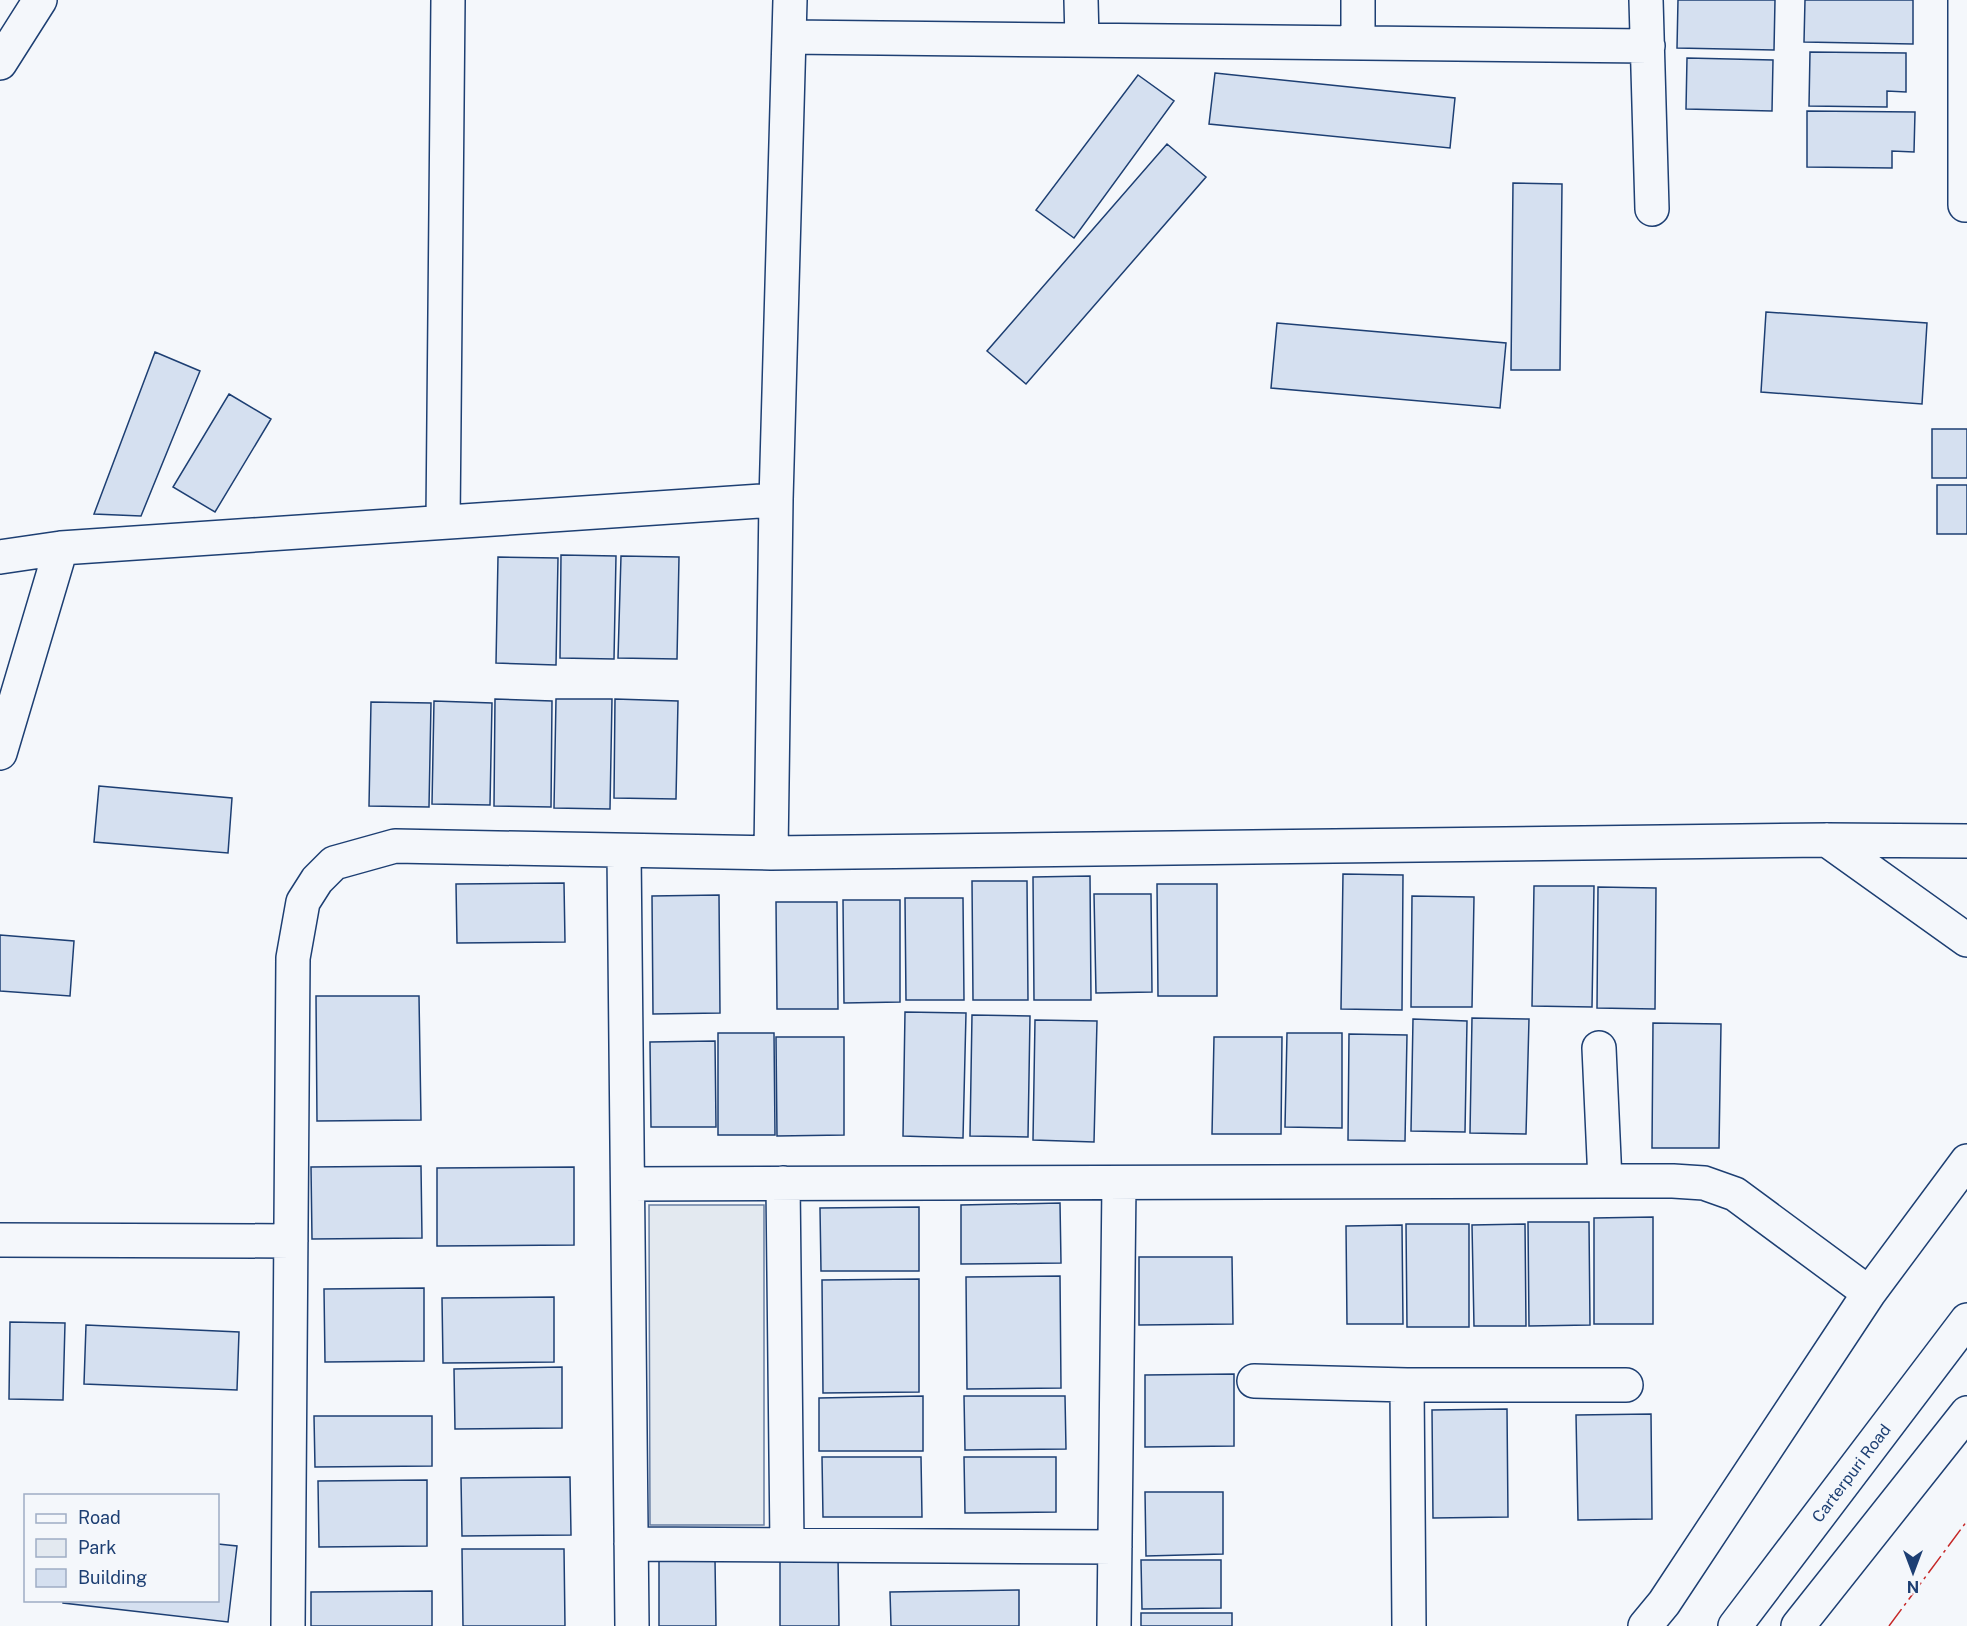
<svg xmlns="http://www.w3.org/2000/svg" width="1967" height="1626" viewBox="0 0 1967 1626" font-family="'Public Sans',sans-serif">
<rect width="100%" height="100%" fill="#f4f7fb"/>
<path fill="#e3e9f0" stroke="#687fa3" stroke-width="1.5" d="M649 1205H764V1525H650Z"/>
<path fill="#d5e0f0" stroke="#1d3f73" stroke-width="1.5" d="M1678 0H1775L1774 50 1677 48Z
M1805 0H1913V44L1804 42Z
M1810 52 1906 53V92L1887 91V107L1809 106Z
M1687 58 1773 60 1772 111 1686 109Z
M1215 73 1455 98 1450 148 1209 124Z
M1138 75 1174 101 1074 238 1036 210Z
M1807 111 1915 112 1914 152 1892 151V168L1807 167Z
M1167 144 1206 177 1026 384 987 351Z
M1513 183 1562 184 1560 370H1511Z
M1766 312 1927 323 1922 404 1761 392Z
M1277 323 1506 343 1500 408 1271 388Z
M155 352 200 371 141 516 94 514Z
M229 394 271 419 215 512 173 487Z
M1932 429H1967V478H1932Z
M1937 485H1967V534H1937Z
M561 555 616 556 614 659 560 658Z
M621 556 679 557 677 659 618 658Z
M498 557 558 558 556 665 496 663Z
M495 699 552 701 551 807 494 806Z
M556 699H612L610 809 554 808Z
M615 699 678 701 676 799 614 798Z
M434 701 492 703 490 805 432 804Z
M371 702 431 703 429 807 369 806Z
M99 786 232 798 228 853 94 842Z
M1343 874 1403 875 1402 1010 1341 1009Z
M1090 876 1091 1000H1034L1033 877Z
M972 881H1027L1028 1000H973Z
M564 883 565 942 457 943 456 884Z
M1157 884H1217V996H1158Z
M1534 886H1594L1592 1007 1532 1006Z
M1598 887 1656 888 1655 1009 1597 1008Z
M1094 894H1151L1152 992 1096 993Z
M719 895 720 1013 653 1014 652 896Z
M1412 896 1474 897 1472 1007H1411Z
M905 898H963L964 1000H906Z
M843 900H900V1002L844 1003Z
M776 902H837L838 1009H777Z
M0 935 74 941 70 996 0 991Z
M316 996H419L421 1120 317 1121Z
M905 1012 966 1013 963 1138 903 1136Z
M972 1015 1030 1016 1028 1137 970 1136Z
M1472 1018 1529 1019 1526 1134 1470 1133Z
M1413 1019 1467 1021 1465 1132 1411 1131Z
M1035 1020 1097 1021 1094 1142 1033 1140Z
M1653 1023 1721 1024 1719 1148H1652Z
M718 1033H774L775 1135H718Z
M1287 1033H1342V1128L1285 1127Z
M1349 1034 1407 1035 1405 1141 1348 1140Z
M776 1037H844V1135L777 1136Z
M1214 1037H1282L1281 1134H1212Z
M715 1041 716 1127H651L650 1042Z
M421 1166 422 1238 312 1239 311 1167Z
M574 1167V1245L437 1246V1168Z
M1060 1203 1061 1263 961 1264V1205Z
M919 1207V1271H821L820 1208Z
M1653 1217V1324H1594V1218Z
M1528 1222H1589L1590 1325 1529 1326Z
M1406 1224H1469V1327H1407Z
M1525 1224 1526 1326H1474L1472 1225Z
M1402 1225 1403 1324H1347L1346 1226Z
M1139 1257H1232L1233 1324 1139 1325Z
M1060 1276 1061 1388 967 1389 966 1277Z
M919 1279V1392L823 1393 822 1280Z
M424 1288V1361L325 1362 324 1289Z
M554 1297V1362L443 1363 442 1298Z
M10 1322 65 1323 63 1400 9 1399Z
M86 1325 239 1332 237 1390 84 1384Z
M562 1367V1428L455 1429 454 1369Z
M1234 1374V1446L1145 1447V1375Z
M923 1396V1451H819V1398Z
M964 1396H1065L1066 1449 965 1450Z
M1507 1409 1508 1517 1433 1518 1432 1410Z
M1651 1414 1652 1519 1578 1520 1576 1415Z
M314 1416H432V1466L315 1467Z
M822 1457H921L922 1517H823Z
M964 1457H1056V1512L965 1513Z
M570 1477 571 1535 462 1536 461 1478Z
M427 1480V1546L319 1547 318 1481Z
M1145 1492H1223V1554L1146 1556Z
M218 1544 237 1546 228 1622 63 1603V1600H218Z
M462 1549H564L565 1626H463Z
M780 1556H838L839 1626H780Z
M659 1560H715L716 1626H659Z
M1141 1560H1221V1608L1142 1609Z
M1019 1590V1626H891L890 1592Z
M432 1591V1626H311V1592Z
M1141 1613H1232V1626H1141Z"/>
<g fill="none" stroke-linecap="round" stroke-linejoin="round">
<g stroke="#1d3f73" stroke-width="36">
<path id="minor" d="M1081 0 1082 40
M1358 0V42
M1646 0 1652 209
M1965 0V205
M789 37 1648 46
M0 63 40 0
M443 522 448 0
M0 557 61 548 776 500
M0 753 61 548
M1827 840 1967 940
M624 851 632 1626
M771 853 776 500 790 0
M1599 1048 1605 1181
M783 1183 787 1545
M628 1184 1605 1181H1673L1704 1183 1735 1194 1869 1293
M0 1240 291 1241
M1254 1381 1407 1385
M631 1544 1115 1547
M288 1626 293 958 303 902 317 880 334 863 395 846 771 853 1827 840 1967 841
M1114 1626 1119 1183
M1409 1626 1407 1385H1626
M1645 1626 1664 1603 1869 1293 1967 1161"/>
</g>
<g stroke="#1d3f73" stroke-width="36">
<g id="major">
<path id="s1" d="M1735 1626 1967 1320"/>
<path d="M1798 1626 1967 1413"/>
</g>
</g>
<use href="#minor" stroke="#f4f7fb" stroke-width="33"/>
<use href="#major" stroke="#f4f7fb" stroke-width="33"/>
<path stroke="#c62828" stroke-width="1.5" stroke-dasharray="21 4.5 3 4.5" stroke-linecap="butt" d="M1889 1626 1967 1521"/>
</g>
<g text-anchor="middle" stroke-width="4.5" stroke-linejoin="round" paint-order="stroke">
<g font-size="16" fill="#1d3f73" stroke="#f4f7fb">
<text dy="6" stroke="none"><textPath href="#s1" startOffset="192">Carterpuri Road</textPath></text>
</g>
</g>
<rect x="24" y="1494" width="195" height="108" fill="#f4f7fb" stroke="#9eadc5" stroke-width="1.5"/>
<rect x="36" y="1514" width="30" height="9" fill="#f4f7fb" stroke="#9eadc5" stroke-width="1.5"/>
<text x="78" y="1524" font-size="18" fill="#1d3f73">Road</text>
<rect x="36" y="1539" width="30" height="18" fill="#e3e9f0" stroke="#9eadc5" stroke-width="1.5"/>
<text x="78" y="1554" font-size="18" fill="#1d3f73">Park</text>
<rect x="36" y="1569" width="30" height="18" fill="#d5e0f0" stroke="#9eadc5" stroke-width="1.5"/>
<text x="78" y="1584" font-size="18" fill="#1d3f73">Building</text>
<g transform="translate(1913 1572) rotate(180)" stroke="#f4f7fb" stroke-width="4.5" paint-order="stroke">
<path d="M0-4.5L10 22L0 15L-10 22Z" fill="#1d3f73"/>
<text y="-9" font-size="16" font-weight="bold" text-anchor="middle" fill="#1d3f73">N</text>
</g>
</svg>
